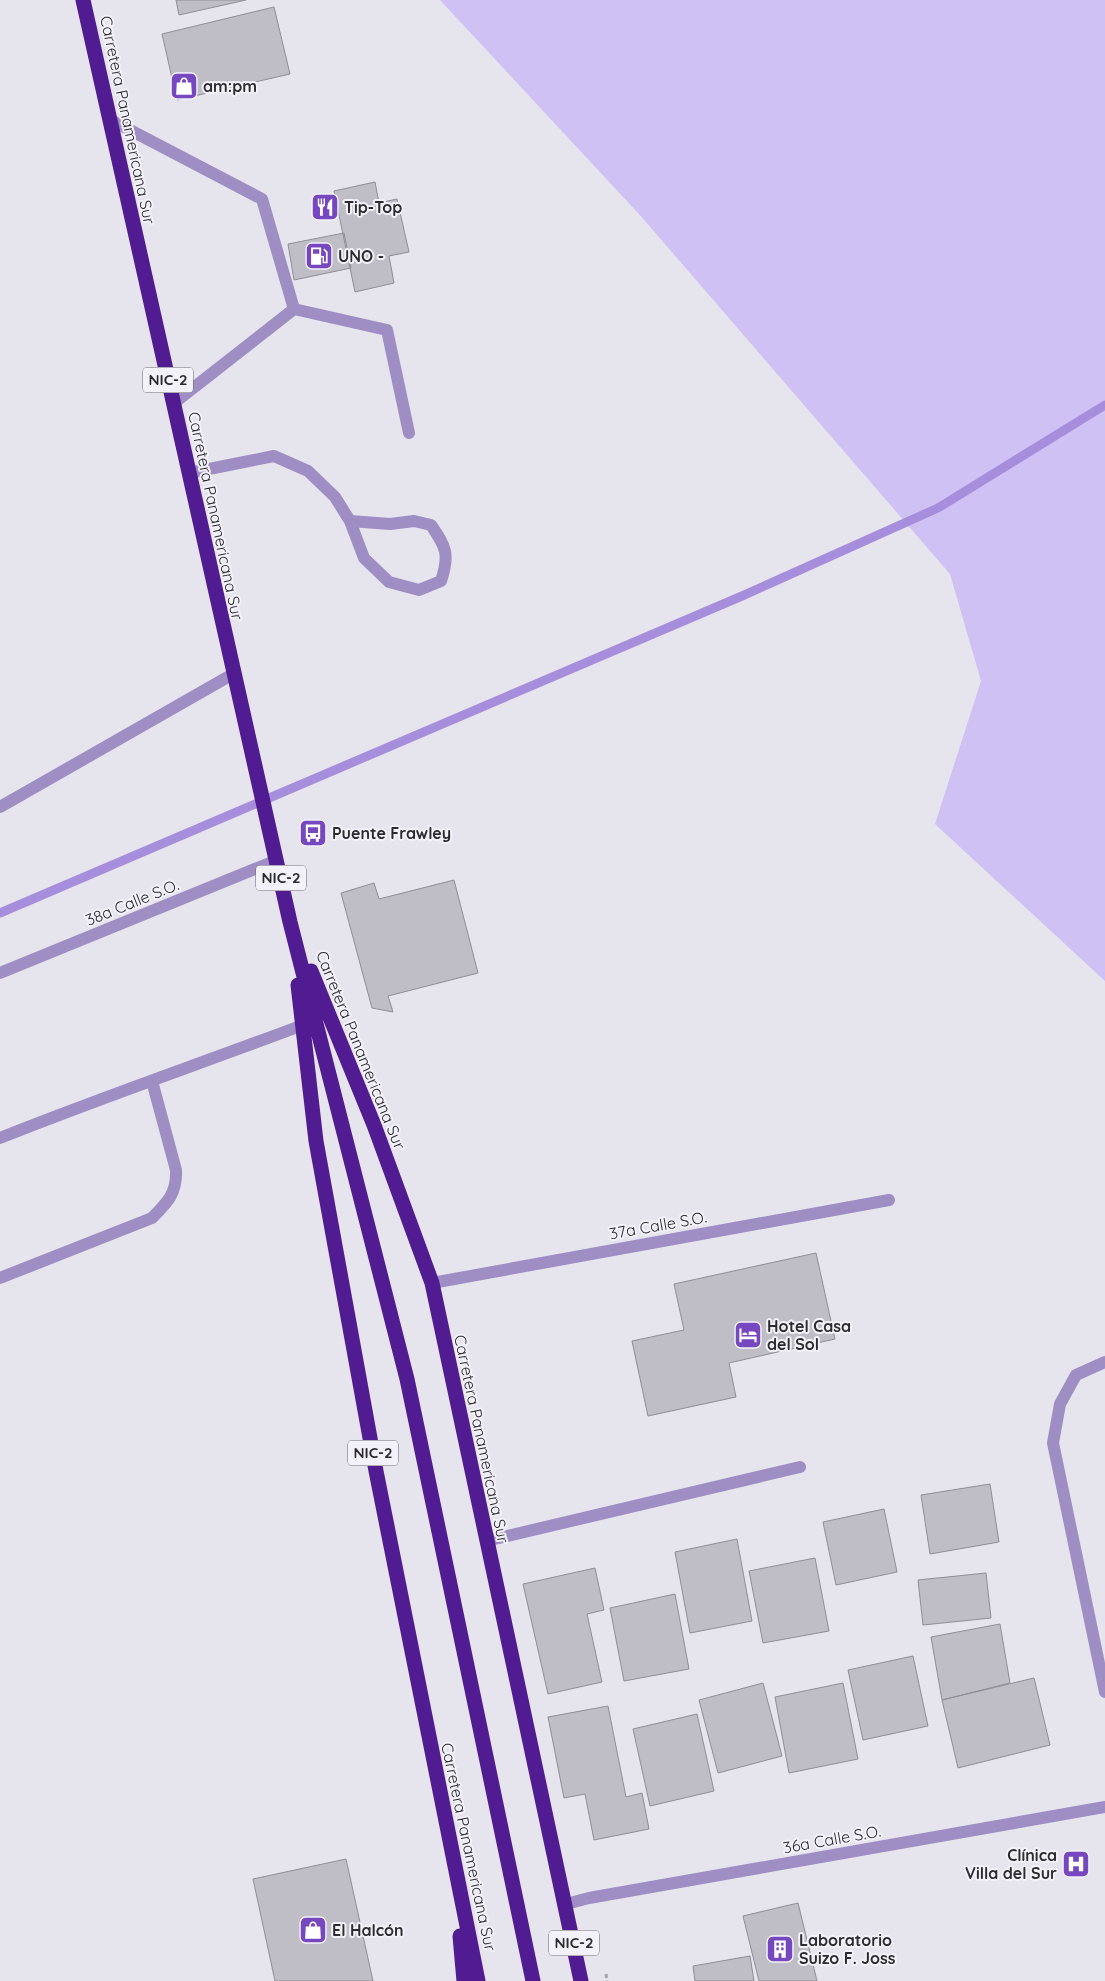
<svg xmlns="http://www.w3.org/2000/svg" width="1105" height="1981" viewBox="0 0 1105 1981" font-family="Quicksand,sans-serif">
<rect width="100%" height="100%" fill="#e6e4ec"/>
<path fill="#d0c1f5" d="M440 0H1105V981L935 824 981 681 950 574 639 214Z"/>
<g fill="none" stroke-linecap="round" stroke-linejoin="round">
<path stroke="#a78edd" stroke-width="9" d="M0 913 742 596 938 508 1105 405"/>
</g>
<path fill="#bfbdc5" stroke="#908e95" d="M176 0H246L179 15Z
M274 7 290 74 177 100 162 34Z
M375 182 379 203 397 199 409 252 389 256 394 283 355 292 334 191Z
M344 233 351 268 294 280 288 244Z
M454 880 478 973 388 996 393 1012 372 1008 341 893 374 883 379 899Z
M816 1253 835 1339 729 1363 736 1397 648 1416 632 1341 684 1330 674 1284Z
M990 1484 999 1542 930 1554 921 1495Z
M884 1509 897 1572 836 1585 823 1522Z
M737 1539 752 1621 690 1633 675 1552Z
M815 1558 829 1631 763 1643 749 1571Z
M595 1568 604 1610 587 1614 602 1682 548 1694 523 1584Z
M986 1573 991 1618 923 1625 918 1580Z
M675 1594 689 1669 624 1681 610 1608Z
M1000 1624 1010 1683 942 1700 931 1637Z
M913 1656 928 1726 863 1740 848 1670Z
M1034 1678 1050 1745 958 1768 942 1700Z
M763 1683 782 1756 718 1773 699 1700Z
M843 1683 858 1759 789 1773 775 1697Z
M608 1706 626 1797 642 1793 649 1829 594 1840 585 1794 564 1798 548 1717Z
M697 1714 714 1791 650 1806 633 1729Z
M346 1859 373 1981H275L253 1879Z
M798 1903 817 1981H759L743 1916Z
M750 1956 754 1981H695L693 1966Z"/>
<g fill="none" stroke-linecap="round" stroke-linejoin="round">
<path stroke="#a8a6ad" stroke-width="3" stroke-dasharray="4 2.5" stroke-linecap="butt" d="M606 1974 607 1981"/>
<path stroke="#9e8ec3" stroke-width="12" d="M109 119 262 199 294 309 174 403
M294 309 387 330 409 433
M189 473 274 456 308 471 335 497 350 521 364 558 389 582 419 590 441 581C450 554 446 547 431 525L414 521 390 524 350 521
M0 807 233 674
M0 973 277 860
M0 1138C100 1098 202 1063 303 1025
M0 1278 152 1218C168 1202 177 1193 176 1170L152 1081
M432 1283 889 1200
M1105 1362 1076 1375 1060 1404 1053 1443 1105 1692
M486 1541 800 1467
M566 1904 589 1898 1105 1807"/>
<path stroke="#511b91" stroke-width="15" d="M83 0 290 922 407 1379 533 1981
M311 971 374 1125 432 1283 581 1981
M298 985 316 1141 376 1471 478 1981
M460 1936 464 1981"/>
</g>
<defs>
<g id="shop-square" transform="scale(1.4375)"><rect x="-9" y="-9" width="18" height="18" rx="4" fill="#7747bf" stroke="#f3f1f9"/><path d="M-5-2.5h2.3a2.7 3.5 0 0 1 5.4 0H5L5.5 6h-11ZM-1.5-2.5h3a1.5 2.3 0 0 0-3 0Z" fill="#fff"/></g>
<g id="restaurant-square" transform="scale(1.4375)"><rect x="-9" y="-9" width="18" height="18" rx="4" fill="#7747bf" stroke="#f3f1f9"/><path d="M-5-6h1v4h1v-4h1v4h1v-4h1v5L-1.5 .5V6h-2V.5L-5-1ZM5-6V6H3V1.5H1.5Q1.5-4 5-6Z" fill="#fff"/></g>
<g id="fuel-square" transform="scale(1.4375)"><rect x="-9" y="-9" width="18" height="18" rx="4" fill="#7747bf" stroke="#f3f1f9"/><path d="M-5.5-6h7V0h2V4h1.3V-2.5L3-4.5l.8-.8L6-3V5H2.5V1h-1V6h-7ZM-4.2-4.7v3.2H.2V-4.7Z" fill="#fff"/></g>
<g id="bus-square" transform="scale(1.4375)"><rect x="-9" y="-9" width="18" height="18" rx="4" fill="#7747bf" stroke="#f3f1f9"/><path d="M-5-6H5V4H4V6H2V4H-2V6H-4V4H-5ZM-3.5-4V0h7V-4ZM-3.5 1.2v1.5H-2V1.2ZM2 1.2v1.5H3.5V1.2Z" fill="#fff"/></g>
<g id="hotel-square" transform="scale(1.4375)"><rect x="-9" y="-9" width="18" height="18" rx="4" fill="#7747bf" stroke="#f3f1f9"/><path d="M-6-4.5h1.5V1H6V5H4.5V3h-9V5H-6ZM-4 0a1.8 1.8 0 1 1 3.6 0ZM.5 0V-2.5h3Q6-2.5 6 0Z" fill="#fff"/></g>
<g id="hospital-square" transform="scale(1.4375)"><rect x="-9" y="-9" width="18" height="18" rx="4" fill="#7747bf" stroke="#f3f1f9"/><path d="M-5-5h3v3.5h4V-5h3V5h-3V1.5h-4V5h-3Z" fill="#fff"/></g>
<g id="building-square" transform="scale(1.4375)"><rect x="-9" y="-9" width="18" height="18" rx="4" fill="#7747bf" stroke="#f3f1f9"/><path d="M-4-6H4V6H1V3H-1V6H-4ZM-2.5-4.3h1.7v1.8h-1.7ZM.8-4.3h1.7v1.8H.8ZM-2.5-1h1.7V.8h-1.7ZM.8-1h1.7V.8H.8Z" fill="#fff"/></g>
</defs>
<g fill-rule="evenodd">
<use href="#shop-square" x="184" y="86"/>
<use href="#restaurant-square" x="325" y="207"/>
<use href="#fuel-square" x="319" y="256"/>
<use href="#bus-square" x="313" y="833"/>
<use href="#hotel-square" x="748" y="1335"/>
<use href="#hospital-square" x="1076" y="1864"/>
<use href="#shop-square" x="313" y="1930"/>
<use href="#building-square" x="780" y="1949"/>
</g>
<g text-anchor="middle" stroke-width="4" stroke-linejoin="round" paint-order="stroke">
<g fill="#f3f1f9" stroke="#68666b" stroke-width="1">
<rect x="143" y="367.5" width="50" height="25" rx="4"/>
<rect x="256" y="865.5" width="50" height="25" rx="4"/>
<rect x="348" y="1440.5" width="50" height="25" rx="4"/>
<rect x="549" y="1930.5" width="50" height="25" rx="4"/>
</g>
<g font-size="15" font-weight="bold" fill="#2c2b2e">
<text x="168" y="385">NIC-2</text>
<text x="281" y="883">NIC-2</text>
<text x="373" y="1458">NIC-2</text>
<text x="574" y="1948">NIC-2</text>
</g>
<g font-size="16" font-weight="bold" fill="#2c2b2e" stroke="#f3f1f9" text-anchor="start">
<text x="203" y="92">am:pm</text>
<text x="344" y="213">Tip-Top</text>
<text x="338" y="262">UNO -</text>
<text x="332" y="839">Puente Frawley</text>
<text x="767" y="1332">Hotel Casa<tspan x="767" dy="18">del Sol</tspan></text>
<text x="1057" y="1861" text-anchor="end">Clínica<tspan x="1057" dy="18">Villa del Sur</tspan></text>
<text x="332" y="1936">El Halcón</text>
<text x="799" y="1946">Laboratorio<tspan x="799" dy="18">Suizo F. Joss</tspan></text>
</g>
<g font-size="16" fill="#2c2b2e" stroke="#f3f1f9">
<text transform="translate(128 120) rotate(78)" y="6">Carretera Panamericana Sur</text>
<text transform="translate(216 516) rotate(78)" y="6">Carretera Panamericana Sur</text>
<text transform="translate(132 902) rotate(-22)" y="6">38a Calle S.O.</text>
<text transform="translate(361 1050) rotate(68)" y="6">Carretera Panamericana Sur</text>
<text transform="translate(658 1225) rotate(-10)" y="6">37a Calle S.O.</text>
<text transform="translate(482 1439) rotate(78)" y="6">Carretera Panamericana Sur</text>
<text transform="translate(832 1839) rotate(-10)" y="6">36a Calle S.O.</text>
<text transform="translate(469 1847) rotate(78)" y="6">Carretera Panamericana Sur</text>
</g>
</g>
</svg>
